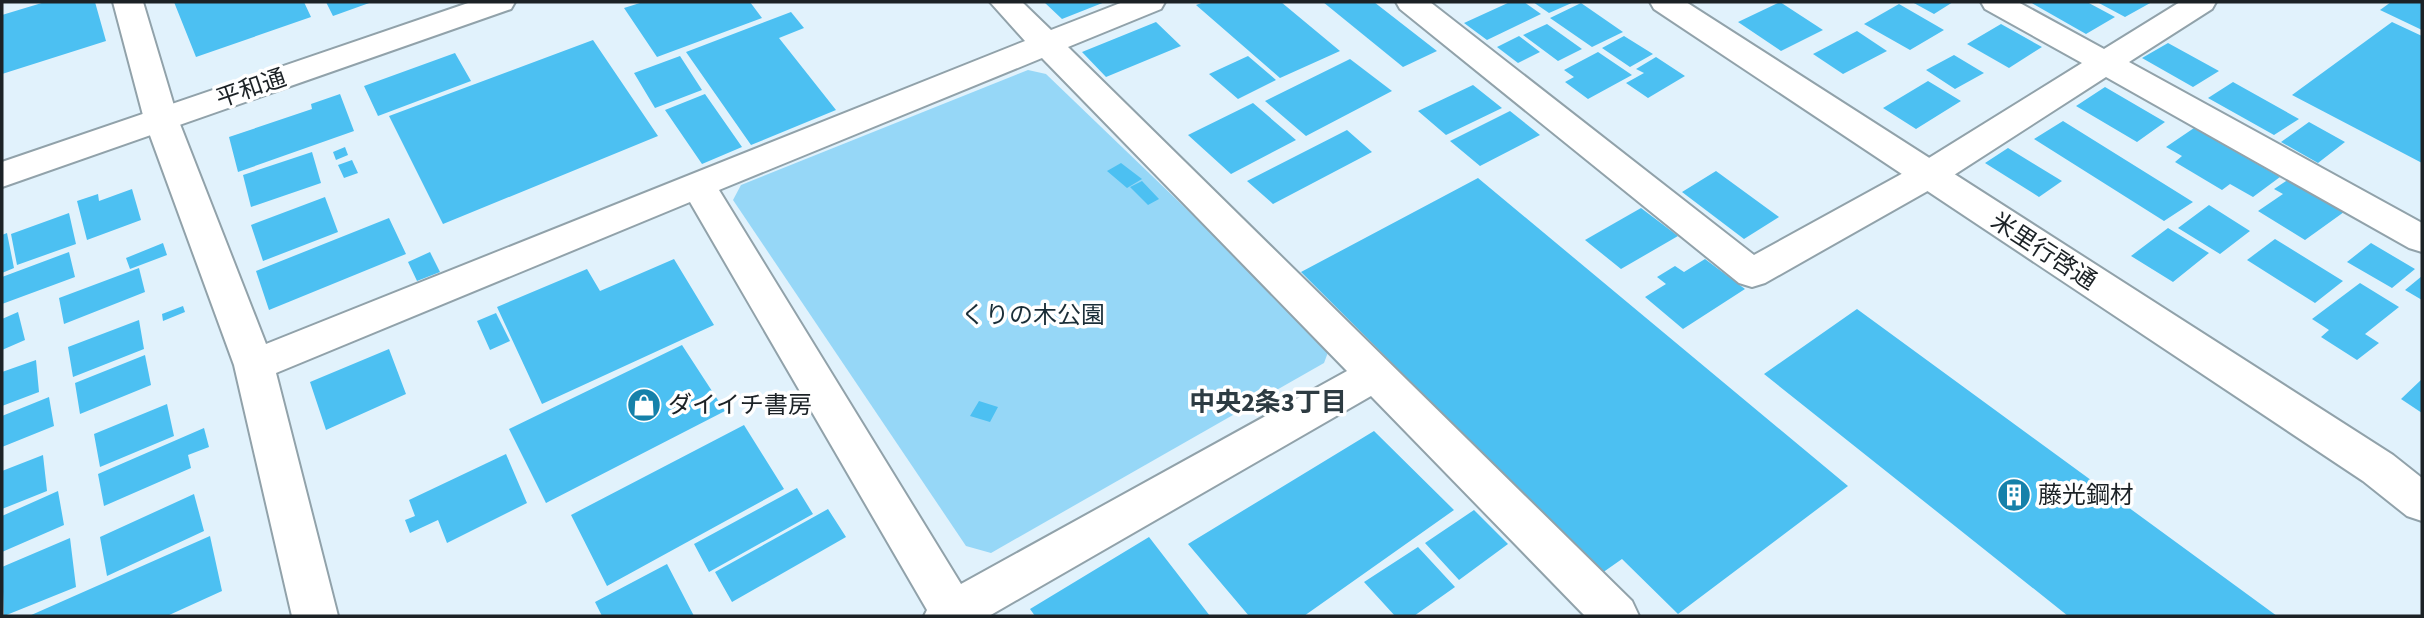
<svg xmlns="http://www.w3.org/2000/svg" width="2424" height="618" viewBox="0 0 2424 618" font-family="'Source Sans 3','Noto Sans JP',sans-serif">
<rect width="100%" height="100%" fill="#e1f2fc"/>
<path fill="#96d7f7" d="M1028 70 1046 74 1330 347 1324 363 991 553 966 546 733 200 741 185Z"/>
<path fill="#4cc0f2" d="M45 2H95L106 41 2 74V15Z
M174 2H304L311 17 196 57Z
M326 2H372L333 16Z
M643 2H750L762 18 657 57 624 8Z
M1044 2H1105L1062 19Z
M1204 2H1281L1340 51 1280 78 1196 5Z
M1323 2H1374L1437 51 1403 67Z
M1510 2H1524L1541 14 1487 40 1464 23Z
M1533 2H1574L1549 13Z
M1780 2 1823 30 1781 51 1738 22Z
M1912 2H1953L1934 14Z
M2030 2H2087L2115 17 2086 34Z
M2097 2H2152L2125 17Z
M2391 2H2422V30L2380 10Z
M1581 3 1623 32 1592 47 1550 18Z
M1899 4 1944 30 1910 50 1864 24Z
M791 12 804 28 779 38 836 110 751 145 686 52Z
M1156 22 1181 46 1106 77 1082 52Z
M2392 22 2422 36V163L2292 95Z
M1547 24 1582 49 1558 61 1523 35Z
M2001 24 2042 47 2009 68 1967 44Z
M1857 31 1887 51 1843 74 1813 54Z
M1519 36 1540 52 1518 63 1497 47Z
M1624 36 1653 54 1630 67 1602 48Z
M593 40 658 136 443 224 389 116Z
M2168 43 2219 71 2193 87 2142 58Z
M1598 52 1632 75 1588 99 1565 82 1574 77 1564 70Z
M455 53 471 81 378 116 364 86Z
M1954 55 1984 73 1955 89 1926 70Z
M680 56 702 90 655 108 634 73Z
M1248 56 1276 80 1238 99 1209 74Z
M1656 57 1685 76 1648 98 1626 83 1644 73 1636 69Z
M1350 59 1392 91 1306 136 1265 101Z
M1928 81 1961 101 1916 129 1883 108Z
M2233 82 2299 119 2274 135 2208 98Z
M1473 85 1502 108 1446 135 1418 111Z
M2105 87 2165 122 2137 142 2076 106Z
M340 94 354 131 238 172 229 137 312 109 311 104Z
M705 94 742 147 702 164 665 110Z
M1253 103 1296 140 1231 174 1188 135Z
M1510 111 1540 135 1480 166 1450 141Z
M2063 121 2193 202 2164 221 2034 139Z
M2309 122 2345 142 2318 163 2281 142Z
M2194 128 2280 177 2253 197 2230 184 2222 190 2175 162 2182 156 2166 147Z
M1347 130 1372 152 1273 204 1247 181Z
M345 147 348 155 336 160 333 152Z
M2008 148 2062 181 2039 197 1985 163Z
M312 152 321 183 251 207 243 175Z
M352 160 358 173 344 178 338 165Z
M1121 163 1142 179 1127 188 1107 171Z
M1716 171 1779 217 1744 239 1682 192Z
M1478 178 1848 486 1678 614 1622 559 1602 573 1301 272Z
M2289 179 2344 212 2305 240 2258 211 2283 194 2274 189Z
M1142 181 1159 199 1148 205 1130 187Z
M132 189 141 220 87 240 77 201 98 194 99 201Z
M325 197 338 232 263 261 251 225Z
M2209 205 2250 231 2220 254 2178 228Z
M1641 208 1678 236 1621 269 1585 240Z
M69 213 76 244 17 265 11 234Z
M389 218 406 254 269 310 256 271Z
M2168 228 2209 253 2173 282 2131 256Z
M7 233 14 268 2 273V235Z
M2275 239 2343 281 2315 303 2247 260Z
M163 243 167 255 130 269 126 258Z
M2371 243 2415 269 2392 288 2347 262Z
M69 252 75 277 2 304V277Z
M430 252 440 272 417 281 408 262Z
M674 259 714 325 542 404 497 307 587 269 600 291Z
M1705 259 1745 289 1683 329 1645 297 1666 284 1657 277 1675 266 1684 272Z
M139 268 145 292 64 324 59 298Z
M2422 276V300L2405 290Z
M2360 283 2399 307 2365 334 2379 343 2357 360 2321 337 2329 330 2312 319Z
M183 306 185 312 163 321 162 314Z
M1857 309 2277 616H2068L1764 374Z
M18 312 25 340 2 350V319Z
M496 313 510 341 490 350 477 321Z
M139 320 144 349 73 377 68 347Z
M682 345 725 411 546 503 509 429Z
M389 349 406 394 326 430 310 382Z
M145 355 151 385 80 414 75 383Z
M36 360 39 392 2 406V372Z
M2422 379V413L2401 399Z
M49 397 54 426 2 447V416Z
M979 401 998 407 990 422 970 416Z
M167 404 174 436 100 467 94 434Z
M744 425 784 489 607 586 571 515Z
M204 428 209 447 188 455 191 468 104 506 98 474Z
M1374 431 1454 510 1304 616H1249L1188 544Z
M506 454 527 503 447 543 438 520 410 533 405 520 415 516 409 500Z
M43 455 47 491 2 509V471Z
M797 488 813 514 709 572 694 544Z
M58 491 64 525 2 552V516Z
M194 494 204 531 107 576 100 537Z
M828 509 846 537 732 602 715 572Z
M1474 510 1508 544 1459 580 1425 543Z
M210 536 222 591 167 616H29Z
M1149 537 1210 616H1035L1030 609Z
M70 538 76 587 4 616 2 567Z
M1418 547 1455 587 1414 616H1395L1364 582Z
M667 564 694 616H602L595 602Z"/>
<g fill="none" stroke-linecap="round" stroke-linejoin="round">
<g stroke="#91a2aa" stroke-width="4">
<path id="minor" d="M113 2H143L178 119 266 344 1025 41 990 2H1022L1051 30 1123 2H1165L1161 9 1068 47 1632 601 1639 616H1585L1371 396 989 616H924L927 610 690 202 276 373 338 616H292L234 365 144 119ZM1042 58 1347 371 961 584 719 190Z
M1396 2H1430L1754 255 1916 166 2082 63 1985 9 1981 2H2018L2104 49 2180 2H2216L2212 9 2129 62 2422 223V252L2409 248 2106 77 1940 184 1765 283 1752 287 1739 283 1400 9Z"/>
</g>
<g stroke="#91a2aa" stroke-width="4">
<path id="tertiary" d="M471 2H515L511 9 2 187V162Z
M1650 2H1686L2393 455 2422 478V521L2407 516 2363 481 1654 9Z"/>
</g>
<use href="#minor" fill="#fff" fill-rule="evenodd"/>
<use href="#tertiary" fill="#fff" fill-rule="evenodd"/>
</g>
<defs>
<g id="shop-disc" transform="scale(1.75)"><circle r="9.5" fill="#1581aa" stroke="#fff"/><path d="M-5-2.5h2.3a2.7 3.5 0 0 1 5.4 0H5L5.5 6h-11ZM-1.5-2.5h3a1.5 2.3 0 0 0-3 0Z" fill="#fff"/></g>
<g id="building-disc" transform="scale(1.75)"><circle r="9.5" fill="#1581aa" stroke="#fff"/><path d="M-4-6H4V6H1V3H-1V6H-4ZM-2.5-4.3h1.7v1.8h-1.7ZM.8-4.3h1.7v1.8H.8ZM-2.5-1h1.7V.8h-1.7ZM.8-1h1.7V.8H.8Z" fill="#fff"/></g>
</defs>
<g fill-rule="evenodd">
<use href="#shop-disc" x="644" y="405"/>
<use href="#building-disc" x="2014" y="495"/>
</g>
<g text-anchor="middle" stroke-width="7" stroke-linejoin="round" paint-order="stroke">
<g font-size="24" fill="#1c2226" stroke="#fff">
<text transform="translate(251 88) rotate(-19)" y="8">平和通</text>
<text transform="translate(2044 251) rotate(33)" y="8">米里行啓通</text>
</g>
<g font-size="24" fill="#1a2e38" stroke="#fff">
<text x="1033" y="323">くりの木公園</text>
</g>
<g font-size="24" fill="#1c2226" stroke="#fff" text-anchor="start">
<text x="668" y="413">ダイイチ書房</text>
<text x="2038" y="503">藤光鋼材</text>
</g>
<g font-size="26" font-weight="bold" fill="#2d3b42" stroke="#fff">
<text x="1268" y="411">中央2条3丁目</text>
</g>
</g>
<rect width="2424" height="618" fill="none" stroke="#1c2226" stroke-width="7"/>
</svg>
